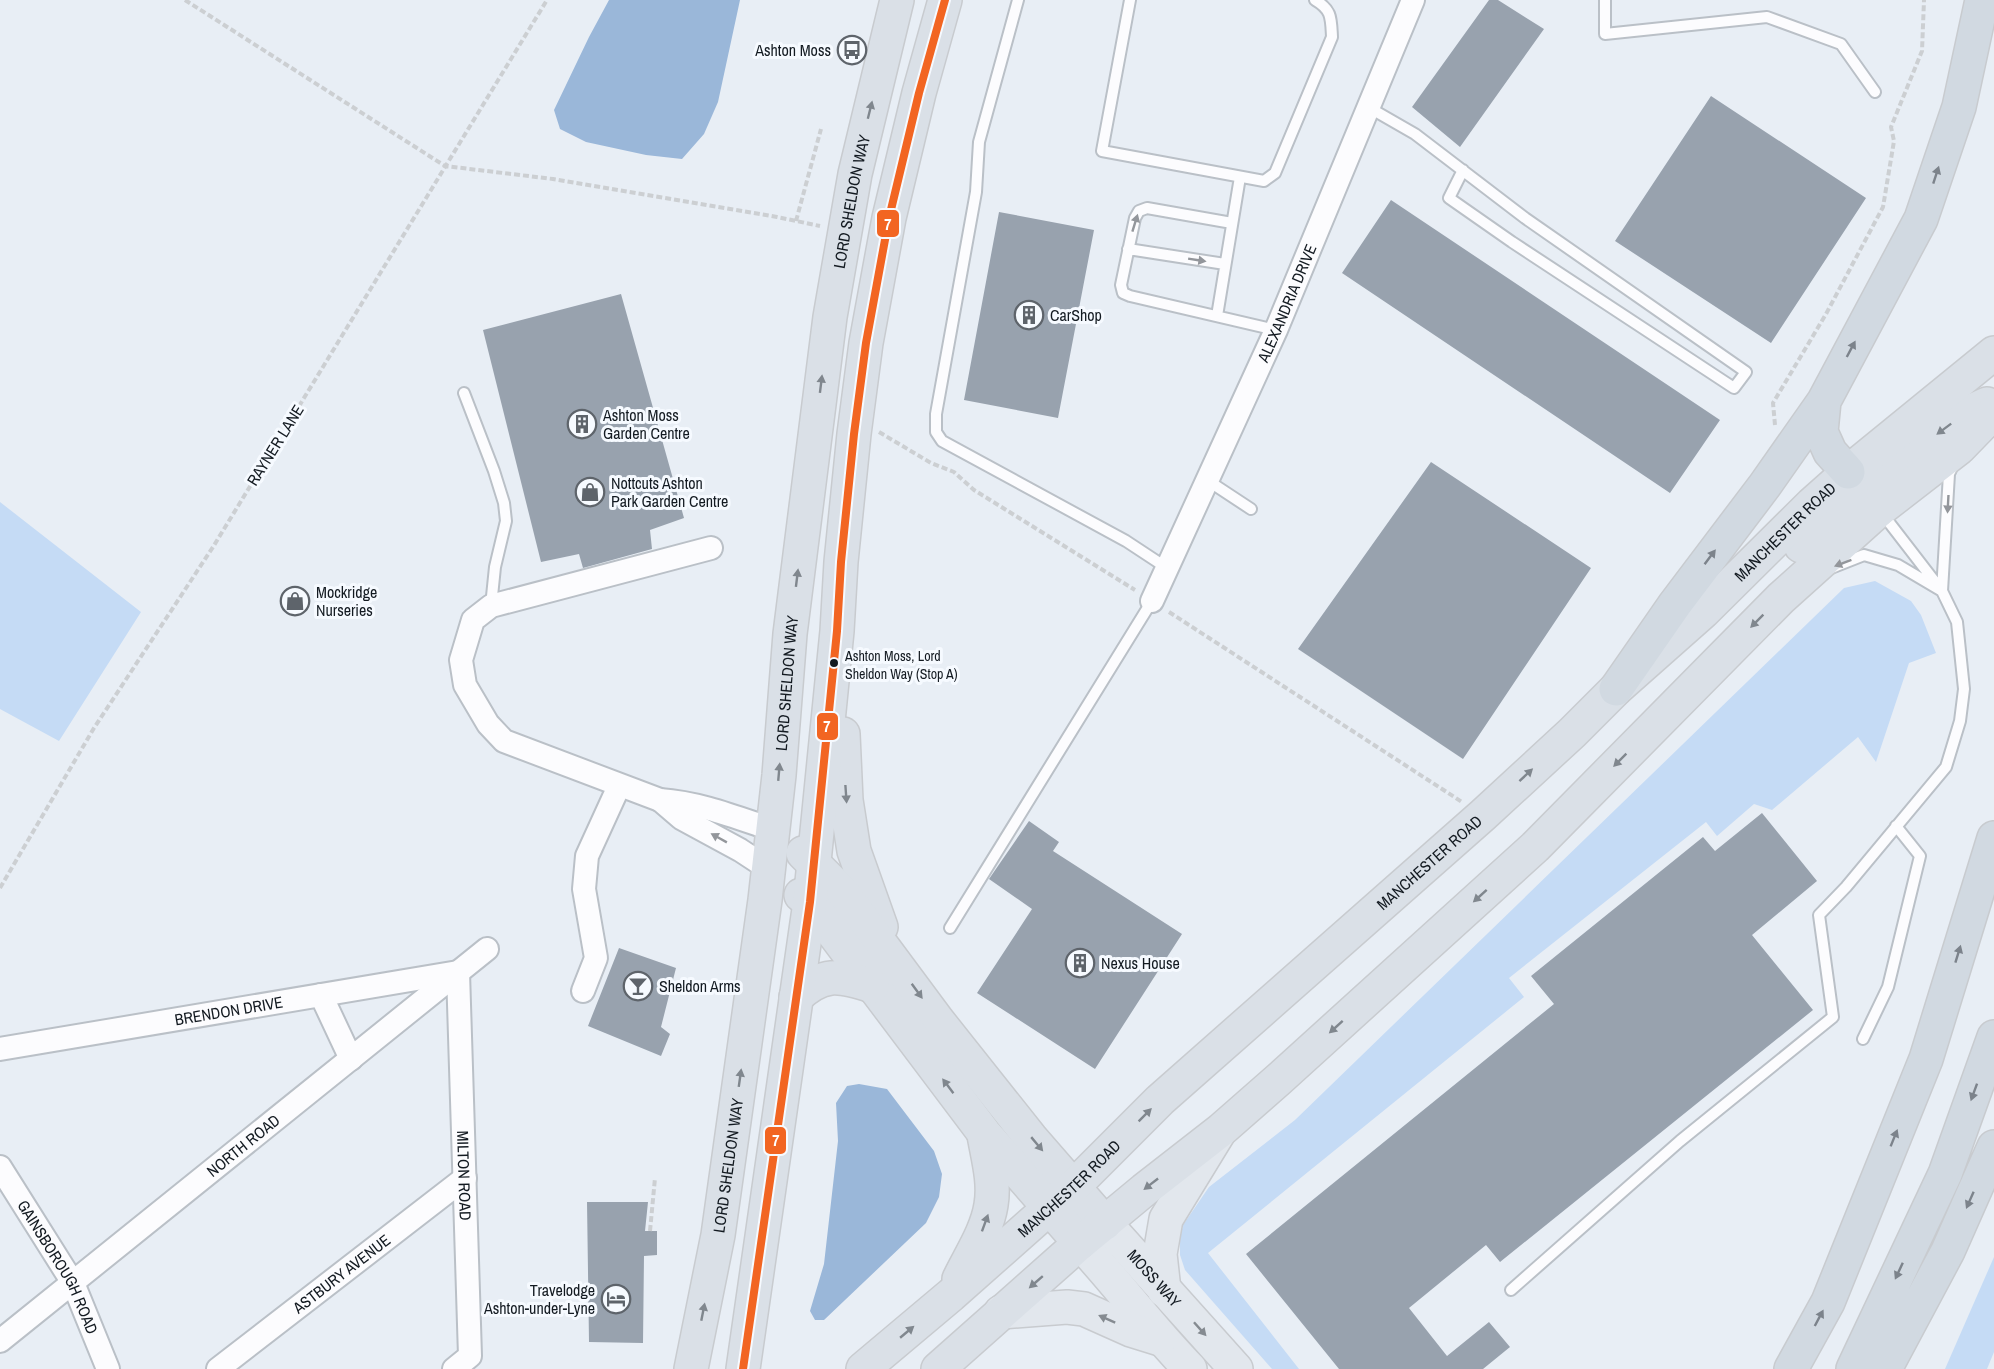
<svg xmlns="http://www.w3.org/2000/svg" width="1994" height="1369" viewBox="0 0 1994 1369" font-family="'Archivo Narrow',sans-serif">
<rect width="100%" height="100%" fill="#e8eef5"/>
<path fill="#c5dbf5" d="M0 502 141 612 59 741 0 709Z
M1875 581 1911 601 1921 615 1936 653 1909 663 1876 762 1858 737 1772 810 1754 804 1717 836 1706 822 1509 978 1524 997 1208 1253 1299 1369H1272L1185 1270 1180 1255V1238L1183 1225 1209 1187 1295 1120 1844 588Z
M1994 1257V1352L1987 1369H1945Z"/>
<path fill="#9ab7d9" d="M609 0H740L718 102 704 134 682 159 646 155 586 142 560 129 554 110 589 37Z
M859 1084 887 1089 934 1151 942 1174 939 1197 926 1223 824 1320H815L810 1311 824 1264 838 1141 836 1103 847 1086Z"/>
<path fill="#98a2ae" d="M1489 0H1498L1544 29 1460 147 1412 107Z
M1711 96 1866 198 1771 343 1615 241Z
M1391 200 1720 420 1670 493 1342 273Z
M999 212 1094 230 1058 418 964 400Z
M621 294 684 518 650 530 652 549 583 568 579 554 541 562 483 330Z
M1431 462 1591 568 1463 759 1298 649Z
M1762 813 1817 881 1752 935 1813 1010 1500 1262 1486 1245 1409 1308 1447 1356 1489 1322 1510 1347 1483 1369H1339L1246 1254 1554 1004 1531 976 1703 837 1715 851Z
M1029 821 1059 842 1053 851 1182 934 1095 1069 977 993 1032 909 989 879Z
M619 948 676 968 661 1027 670 1034 661 1056 588 1026Z
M587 1202H648L645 1231H657V1255L644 1256 643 1343 589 1342Z"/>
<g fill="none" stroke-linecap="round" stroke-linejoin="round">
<g stroke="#bac0c7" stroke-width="14">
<path id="service" d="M1018 0 979 142 976 192 936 414V432L942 441 1126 541 1167 568
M1130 0 1102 151 1264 181 1275 173 1332 37C1331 18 1332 10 1315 0
M1605 0V34L1767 17 1841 44 1875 92
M1368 107 1415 134 1525 218 1746 372 1734 388 1512 242 1449 198 1463 170
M1232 223 1147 208 1139 211 1135 218 1121 285 1123 293 1130 296 1276 330
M1128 249 1225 264
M1217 316 1240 177
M464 393 494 471 504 503 506 521 495 567 491 606
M1207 480 1251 509
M1831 568 1864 555 1898 565 1942 591 1949 474 1953 465
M950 928 1152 601
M1863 1039 1888 987 1920 856 1896 826
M1511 1290 1680 1141 1833 1017 1819 915 1846 887 1946 767 1960 721 1964 689 1957 622 1942 591 1881 512"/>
</g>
<g stroke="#bac0c7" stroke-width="26">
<g id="minor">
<path d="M711 548 491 606 473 620 461 660 465 685 488 724 504 741 660 800C701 803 735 817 774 830"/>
<path id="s1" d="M1152 601 1276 330 1413 0"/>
<path d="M660 800 681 818 740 850 769 869"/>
<path d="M583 991 596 958 584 889 587 856 619 786"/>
<path d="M321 995 351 1059"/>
<path id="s2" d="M0 1049 458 972 470 1356 454 1369"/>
<path id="s3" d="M0 1167 73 1283 108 1369"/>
<path id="s4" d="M0 1341 487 949"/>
<path id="s5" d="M218 1369 465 1178"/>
</g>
</g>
<g stroke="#c8cbcf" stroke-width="36">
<g id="primary">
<path id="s6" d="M1105 1223 1236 1369"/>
<path d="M1080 1243C1118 1284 1151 1329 1190 1369"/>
<path d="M1164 1290 1160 1254 1166 1219 1218 1134"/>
<path d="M1001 1312 1067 1307 1084 1309 1131 1330 1160 1339"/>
</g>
</g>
<g stroke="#c8cbcf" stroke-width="36">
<g id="trunk">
<path d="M1848 472 1871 477 1898 464 1961 416 1987 404"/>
<path d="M1801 546C1817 529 1835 507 1860 505 1866 504 1873 508 1879 510"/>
<path d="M843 734 846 800 854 851 881 927"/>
<path d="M803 853 843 893 938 1021 1031 1138 1105 1223"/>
<path d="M801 895 810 902 984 1133 1080 1243"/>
<path d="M796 997C823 972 838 975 872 986"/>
<path d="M959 1279C970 1256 987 1231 991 1205 995 1182 988 1158 984 1135"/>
<path id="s7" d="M691 1369 718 1235 765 900 779 775 790 634 830 317 855 174 897 0"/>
<path d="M743 1369 810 902 837 631 841 562 854 434 866 343 889 218 919 93 945 0"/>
<path id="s8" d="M863 1369 951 1295 1074 1186 1160 1100 1483 815 1572 733 1616 689 1703 612 1812 504 1848 472 1994 353"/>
<path d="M938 1369 1080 1243 1144 1190 1221 1130 1278 1080 1535 847 1781 598 1879 510 1959 448 1994 412"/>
</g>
</g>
<g stroke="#c8cbcf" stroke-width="36">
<path id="motorway" d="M1824 401 1821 432 1830 452 1848 472
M1616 689 1675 604 1765 485 1824 401 1921 219 1959 107 1982 0
M1791 1369 1828 1302 1926 1059 1994 838
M1853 1369 1945 1174 1994 1037
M1885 1369 1948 1251 1994 1147"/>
</g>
<path stroke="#cccfd2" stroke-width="4" stroke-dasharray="6 3" stroke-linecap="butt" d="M185 0 445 166 553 179 777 217 820 226
M796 221 821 129
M1775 425 1773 403 1826 314 1883 207 1894 141 1891 127 1922 51 1924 0
M879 432 931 463 954 472 974 490 1135 590
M1169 612 1462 802
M0 888 94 728 213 547 547 0
M650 1231 655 1178"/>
<use href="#service" stroke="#fcfcfe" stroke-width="10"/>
<use href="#minor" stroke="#fcfcfe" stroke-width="22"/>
<use href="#primary" stroke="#e2e7ed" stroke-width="33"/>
<use href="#trunk" stroke="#dae0e7" stroke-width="33"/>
<use href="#motorway" stroke="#d1d9e1" stroke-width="33"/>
<g stroke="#f6faff" stroke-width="12">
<path id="bus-1" d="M743 1369 810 902 837 631 841 562 854 434 866 343 889 218 919 93 945 0"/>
</g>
<use href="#bus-1" stroke="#f26522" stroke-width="8"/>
</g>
<defs><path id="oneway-solid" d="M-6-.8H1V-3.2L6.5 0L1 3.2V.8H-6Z" transform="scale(1.5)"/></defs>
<g fill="#80878e">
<use href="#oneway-solid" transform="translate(870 110) rotate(-76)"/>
<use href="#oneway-solid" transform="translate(821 384) rotate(-83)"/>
<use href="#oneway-solid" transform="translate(1944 429) rotate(143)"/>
<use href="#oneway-solid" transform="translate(797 578) rotate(-83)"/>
<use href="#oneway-solid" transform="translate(1757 621) rotate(135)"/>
<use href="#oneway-solid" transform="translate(1620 760) rotate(135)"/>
<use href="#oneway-solid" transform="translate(779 772) rotate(-85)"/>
<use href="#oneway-solid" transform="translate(1526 775) rotate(-43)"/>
<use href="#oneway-solid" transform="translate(846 794) rotate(86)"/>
<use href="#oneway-solid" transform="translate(1480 896) rotate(138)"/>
<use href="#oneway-solid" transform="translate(917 991) rotate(54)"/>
<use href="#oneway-solid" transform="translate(1336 1027) rotate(138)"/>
<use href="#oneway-solid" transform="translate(740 1078) rotate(-82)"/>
<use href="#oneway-solid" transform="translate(948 1086) rotate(-127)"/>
<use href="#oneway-solid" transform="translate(1145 1115) rotate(-45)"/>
<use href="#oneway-solid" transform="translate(1037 1144) rotate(50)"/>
<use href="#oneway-solid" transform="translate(1151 1184) rotate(142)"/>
<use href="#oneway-solid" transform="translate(985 1223) rotate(-70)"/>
<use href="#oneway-solid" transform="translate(1036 1282) rotate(139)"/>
<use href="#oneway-solid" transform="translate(703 1312) rotate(-79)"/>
<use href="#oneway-solid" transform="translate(907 1332) rotate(-40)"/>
</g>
<g fill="#7c838b">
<use href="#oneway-solid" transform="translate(1936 175) rotate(-72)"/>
<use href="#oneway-solid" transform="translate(1851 349) rotate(-62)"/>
<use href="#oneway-solid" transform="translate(1710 557) rotate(-53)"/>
<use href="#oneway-solid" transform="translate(1958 954) rotate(-73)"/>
<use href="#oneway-solid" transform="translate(1974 1092) rotate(110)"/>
<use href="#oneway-solid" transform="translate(1894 1138) rotate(-68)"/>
<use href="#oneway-solid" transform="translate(1970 1200) rotate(114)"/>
<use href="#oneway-solid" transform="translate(1899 1271) rotate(115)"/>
<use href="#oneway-solid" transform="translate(1819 1318) rotate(-62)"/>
</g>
<g fill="#93969b">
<use href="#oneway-solid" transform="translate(1135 223) rotate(-73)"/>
<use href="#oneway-solid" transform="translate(1197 260) rotate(9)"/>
<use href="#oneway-solid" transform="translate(1948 504) rotate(93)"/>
<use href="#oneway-solid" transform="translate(1843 563) rotate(159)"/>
<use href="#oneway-solid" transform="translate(719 838) rotate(-151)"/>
</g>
<g fill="#858b91">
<use href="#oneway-solid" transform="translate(1107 1319) rotate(-156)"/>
<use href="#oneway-solid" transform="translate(1200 1329) rotate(48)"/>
</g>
<defs>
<g id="bus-ring" transform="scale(1.5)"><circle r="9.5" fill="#f6faff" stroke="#5e646b" stroke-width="1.5"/><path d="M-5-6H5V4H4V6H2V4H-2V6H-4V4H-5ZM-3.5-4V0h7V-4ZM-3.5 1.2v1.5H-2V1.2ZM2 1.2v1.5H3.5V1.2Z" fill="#5e646b"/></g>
<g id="building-ring" transform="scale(1.5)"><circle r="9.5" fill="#f6faff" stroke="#5e646b" stroke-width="1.5"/><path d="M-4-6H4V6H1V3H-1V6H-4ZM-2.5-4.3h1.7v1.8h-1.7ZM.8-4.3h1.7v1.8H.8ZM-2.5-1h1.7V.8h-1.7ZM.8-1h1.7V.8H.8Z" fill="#5e646b"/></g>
<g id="shop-ring" transform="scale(1.5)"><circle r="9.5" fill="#f6faff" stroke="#5e646b" stroke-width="1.5"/><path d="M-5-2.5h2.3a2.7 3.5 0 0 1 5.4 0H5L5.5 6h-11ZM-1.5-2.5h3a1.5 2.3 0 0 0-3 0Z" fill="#5e646b"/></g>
<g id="bar-ring" transform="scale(1.5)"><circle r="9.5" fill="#f6faff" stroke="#5e646b" stroke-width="1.5"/><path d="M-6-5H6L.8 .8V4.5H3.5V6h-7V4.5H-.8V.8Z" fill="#5e646b"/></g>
<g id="hotel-ring" transform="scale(1.5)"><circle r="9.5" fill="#f6faff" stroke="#5e646b" stroke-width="1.5"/><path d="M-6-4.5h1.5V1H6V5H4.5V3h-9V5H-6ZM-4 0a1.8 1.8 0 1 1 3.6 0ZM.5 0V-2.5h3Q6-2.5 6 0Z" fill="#5e646b"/></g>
</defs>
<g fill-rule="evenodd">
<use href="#bus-ring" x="852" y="50"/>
<use href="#building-ring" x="1029" y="315"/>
<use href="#building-ring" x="582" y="424"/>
<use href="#shop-ring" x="590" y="492"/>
<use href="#shop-ring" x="295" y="601"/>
<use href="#building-ring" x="1080" y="963"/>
<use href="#bar-ring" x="638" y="986"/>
<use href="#hotel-ring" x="616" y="1299"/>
</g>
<circle fill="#131a21" stroke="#f6faff" stroke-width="2" cx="834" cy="663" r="5"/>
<g text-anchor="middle" stroke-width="6" stroke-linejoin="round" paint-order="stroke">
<g font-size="14" fill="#131a21" stroke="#f6faff" text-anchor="start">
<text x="845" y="661">Ashton Moss, Lord<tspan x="845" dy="18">Sheldon Way (Stop A)</tspan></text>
</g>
<g font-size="16" fill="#131a21" stroke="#f6faff" text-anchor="start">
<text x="831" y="56" text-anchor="end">Ashton Moss</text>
<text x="1050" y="321">CarShop</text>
<text x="603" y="421">Ashton Moss<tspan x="603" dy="18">Garden Centre</tspan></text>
<text x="611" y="489">Nottcuts Ashton<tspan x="611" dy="18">Park Garden Centre</tspan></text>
<text x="316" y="598">Mockridge<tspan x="316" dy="18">Nurseries</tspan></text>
<text x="1101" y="969">Nexus House</text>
<text x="659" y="992">Sheldon Arms</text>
<text x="595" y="1296" text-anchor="end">Travelodge<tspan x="595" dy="18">Ashton-under-Lyne</tspan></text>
</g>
<g font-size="16" fill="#131a21" stroke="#f6faff">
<text dy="6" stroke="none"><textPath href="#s7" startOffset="1179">LORD SHELDON WAY</textPath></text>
<text dy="6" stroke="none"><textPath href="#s1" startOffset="327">ALEXANDRIA DRIVE</textPath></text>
<text transform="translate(275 445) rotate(-58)" y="6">RAYNER LANE</text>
<text dy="6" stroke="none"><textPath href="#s8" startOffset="1246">MANCHESTER ROAD</textPath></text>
<text dy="6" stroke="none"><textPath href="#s7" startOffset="693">LORD SHELDON WAY</textPath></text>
<text dy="6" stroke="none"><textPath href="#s8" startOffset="760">MANCHESTER ROAD</textPath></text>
<text dy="6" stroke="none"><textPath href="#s2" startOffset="232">BRENDON DRIVE</textPath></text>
<text dy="6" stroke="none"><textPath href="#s4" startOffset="312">NORTH ROAD</textPath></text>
<text dy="6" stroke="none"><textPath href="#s7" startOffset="207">LORD SHELDON WAY</textPath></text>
<text dy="6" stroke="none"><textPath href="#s2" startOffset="668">MILTON ROAD</textPath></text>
<text dy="6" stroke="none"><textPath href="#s8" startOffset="274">MANCHESTER ROAD</textPath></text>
<text dy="6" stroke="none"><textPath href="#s3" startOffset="116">GAINSBOROUGH ROAD</textPath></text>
<text dy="6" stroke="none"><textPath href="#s5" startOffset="156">ASTBURY AVENUE</textPath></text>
<text dy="6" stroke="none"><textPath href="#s6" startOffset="74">MOSS WAY</textPath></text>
</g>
</g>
<g stroke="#f6faff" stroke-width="2">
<rect x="876" y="209" width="24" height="29" rx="6" fill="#f26522"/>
<rect x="816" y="712" width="23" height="29" rx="6" fill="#f26522"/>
<rect x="764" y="1126" width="23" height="29" rx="6" fill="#f26522"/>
</g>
<g font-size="16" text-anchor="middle" font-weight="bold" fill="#fff">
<text x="888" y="230">7</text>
<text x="827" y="732">7</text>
<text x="776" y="1146">7</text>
</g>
</svg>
